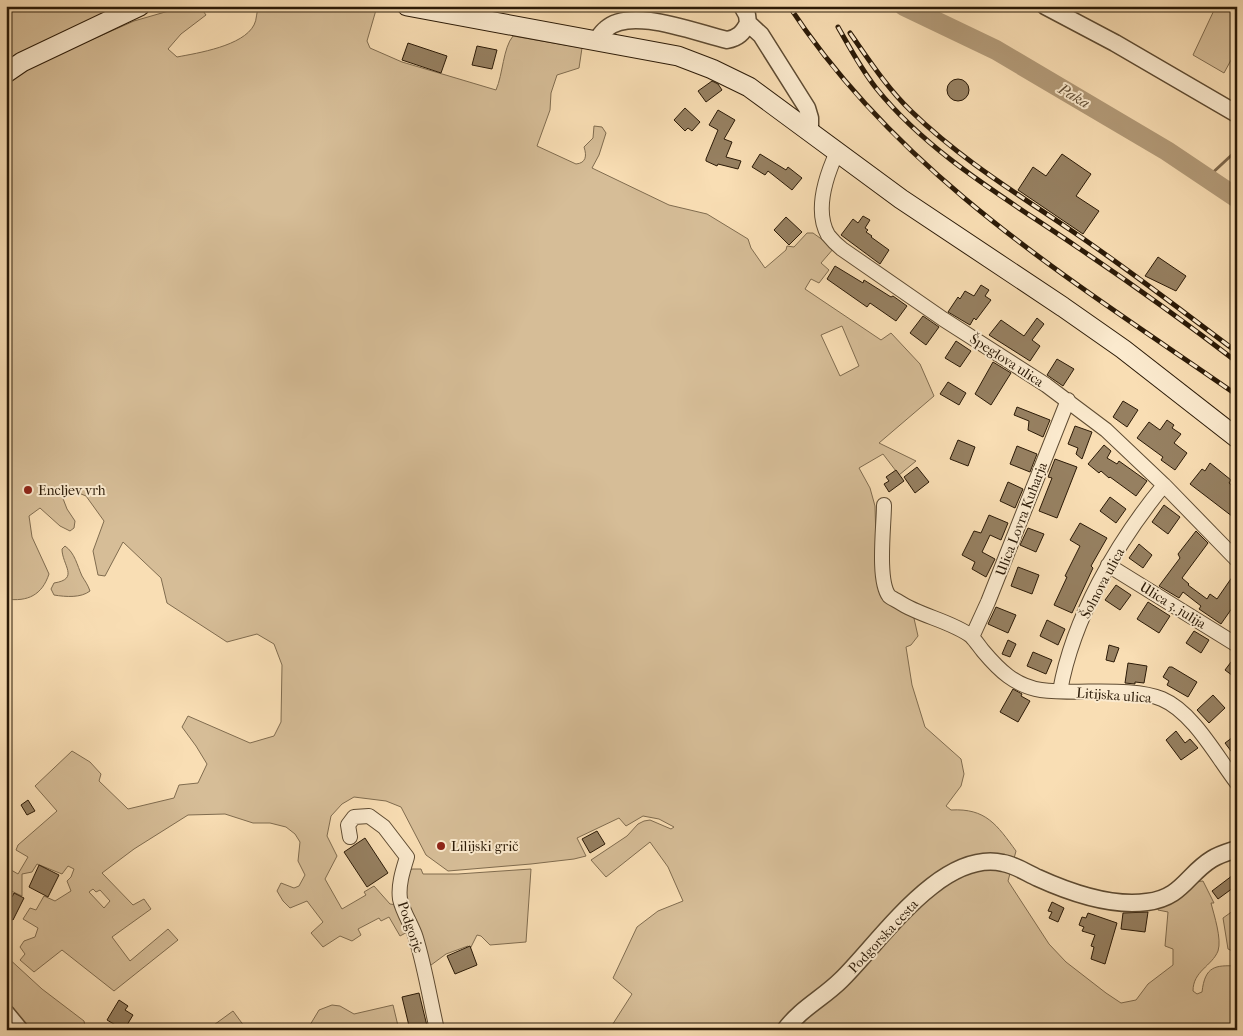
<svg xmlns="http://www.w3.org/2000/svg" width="1243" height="1036" viewBox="0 0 1243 1036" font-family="'IM FELL French Canon',serif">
<rect width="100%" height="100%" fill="#f9deb4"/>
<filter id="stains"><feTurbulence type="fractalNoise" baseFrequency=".004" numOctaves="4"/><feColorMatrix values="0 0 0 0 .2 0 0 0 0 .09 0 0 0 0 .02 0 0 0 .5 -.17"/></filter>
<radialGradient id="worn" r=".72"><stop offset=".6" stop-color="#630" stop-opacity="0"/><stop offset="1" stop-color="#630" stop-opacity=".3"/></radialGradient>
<path fill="#d6bd97" stroke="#806c4f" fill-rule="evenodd" d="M6 6H120L6 61Z
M259 6H350L376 10 367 41 370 48 402 62 496 90C503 74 503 48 513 36L582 48 579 68 557 75 551 93 550 110 537 146 576 164C586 163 587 156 584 147L593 138 594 126 602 127 606 133 599 155 592 168 669 205 707 214 748 239 751 248 765 268 786 250 787 246 794 247 807 233H813L834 248 821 263 829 270 819 283 811 279 805 289 881 340 891 333 920 364 934 396 879 443 916 461 899 475 883 454 859 468 870 488 875 506 877 573 913 614 918 636 911 645 906 647 912 685 925 727 961 759 964 774 961 786 946 806 951 810C986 808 997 825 1016 851L1008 881 1049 944 1066 962 1106 993 1121 1003 1136 1000 1148 984 1173 965V949L1165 946 1168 912 1158 910V904L1194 882 1203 881 1214 903H1211C1214 915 1222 939 1218 951 1212 966 1193 971 1193 991L1197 994 1202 992C1205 966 1215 965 1237 966V1030H609L632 994 613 978 637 927 658 911 683 901 668 867 650 842 606 877 591 860 627 836 638 824 644 821 650 820 671 829 674 827 659 819 643 816 626 826 619 818 577 838 586 856 574 859 531 864 448 871 426 855 401 807 386 801 354 797 342 804 331 816 327 836 337 856 325 879 342 909 366 895 364 892 374 886 390 904 397 905 411 930 400 936 389 917 381 921 379 918 358 929 361 935 352 941 340 936 323 947 311 933 323 922 307 901 290 908 283 901 277 891 281 883 294 888 299 886 305 875 298 861 300 842 295 834 286 827 270 823H253L225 814 188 815 134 849 102 873 133 905 144 899 151 909 112 937 130 961 168 929 178 940 114 991 62 950 34 972 20 960 25 954 20 947 24 941 35 937 38 928 23 919 30 908 36 910 44 896 55 901 71 891 67 881 71 877 74 869 68 866 62 874 37 864 32 872 22 874V896L9 890 6 895V867L18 874 28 857 16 850 18 845 57 811 35 786 72 751 90 762 101 774 99 781 128 809 174 798 179 785 198 783 207 764 196 746 182 727 188 716 250 743 274 736 281 722 282 665 274 644 257 634 227 642 167 603 161 578 123 542 105 576 98 575 93 551 104 521 86 496 69 489 62 496 67 509 75 521 74 528 70 531 60 526 40 508 29 516 32 537 49 574C42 595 28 602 6 599V81L30 67 134 21 179 8H201L206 15 181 34 168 49 177 57C198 53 243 46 254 25 257 20 256 12 259 6ZM842 326 859 366 840 376 821 335ZM93 889 96 892 100 890 110 901 104 908 89 892Z
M1216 6H1237V49L1224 73 1193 55Z
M65 546C75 553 77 565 82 576 85 581 88 585 90 591 81 598 66 597 54 595L51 589 54 583C80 579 62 565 62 549Z
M412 869H421L423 874H458L531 869 526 942 490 945 481 936 477 935 470 949 468 946 446 954 427 968 406 906V874Z
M1237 908V953L1228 949 1223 918Z
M6 956 42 989 84 1021 86 1030H26L6 1003Z
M332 1005 340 1006 354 1014 393 1005 399 1030H307L319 1010Z
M233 1011 247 1030H207Z"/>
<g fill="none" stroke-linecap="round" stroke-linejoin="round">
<path stroke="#7d674b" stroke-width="3" d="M1207 178 1237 150"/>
<path stroke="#b39b79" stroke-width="20" d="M904 6 996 50 1167 151 1237 198"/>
</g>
<path fill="#968061" stroke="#2b1a07" d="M408 43 447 56 441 73 402 60Z
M477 46 497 50 492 69 472 65Z
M947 90a11 11 0 1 1 22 0a11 11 0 1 1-22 0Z
M712 81 718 84 722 90 706 102 698 91Z
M685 108 700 122 692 131 688 128 685 131 674 120Z
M718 110 735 120 724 139 732 142 726 157 741 161 738 169 718 164 717 166 706 161V159L718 130 709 125Z
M760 154 786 170 788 167 802 178 792 190 768 171 765 175 752 167Z
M1062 154 1091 174 1076 196 1099 211 1083 234 1018 190 1033 167 1046 176Z
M863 216 870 220 865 228 868 230 866 232 872 236 871 237 889 250 880 264 841 235 853 219 858 223Z
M786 217 802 232 789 245 774 230Z
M1158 257 1186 276 1176 291 1145 276Z
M835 266 863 283 864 280 891 297 893 296 907 306 896 321 870 303 867 307 827 279Z
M981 285 989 290 985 296 991 300 976 320 974 318 970 325 948 312 958 297 960 299 965 291 974 296Z
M923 316 939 327 926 345 910 333Z
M1037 318 1044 324 1032 340 1040 346 1030 361 989 335 1001 320 1024 336Z
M956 341 971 351 960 367 945 358Z
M1057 359 1074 369 1063 386 1047 375Z
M993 362 1011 373 991 405 975 394Z
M948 382 966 393 959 405 940 394Z
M1123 401 1138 410 1127 427 1113 417Z
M1017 407 1050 420 1043 437 1028 430 1029 421 1014 415Z
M1167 420 1174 425 1172 428 1181 434 1174 443 1187 453 1175 470 1161 460 1163 457 1137 438 1149 422 1160 430Z
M1075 426 1092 432 1082 459 1076 454 1078 448 1068 444Z
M958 440 975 447 968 466 950 459Z
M1104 445 1111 451 1107 458 1117 464 1119 461 1147 481 1136 496 1110 477 1109 478 1101 471 1099 473 1088 464Z
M1017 446 1037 454 1030 472 1010 464Z
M1055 459 1077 467 1057 518 1039 511 1052 478 1048 477Z
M1210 463 1231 480 1229 483 1237 489V520L1190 484 1202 469 1205 471Z
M917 467 929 482 915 493 904 477Z
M896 470 904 481 889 492 884 484 889 481 886 477Z
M1008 482 1023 489 1015 508 1000 501Z
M1110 497 1126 509 1116 523 1100 511Z
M1164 505 1180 517 1168 534 1152 522Z
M989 515 1008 523 1001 540 990 535 982 552 995 559 986 577 972 569 975 562 962 555 974 531 981 533Z
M1080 523 1107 538 1091 566 1093 568 1072 613 1054 605 1067 577 1065 576 1080 546 1070 540Z
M1028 528 1044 534 1036 552 1020 545Z
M1196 531 1208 543 1182 578 1189 584 1188 585 1207 599 1210 594 1217 599 1237 570V601L1221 624 1199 609 1201 606 1183 592 1179 598 1159 586 1180 558 1178 554Z
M1139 544 1152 555 1143 568 1129 558Z
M1018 567 1039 575 1032 594 1011 586Z
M1116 585 1131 595 1120 610 1105 600Z
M1148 602 1170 616 1159 633 1137 619Z
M996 607 1016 615 1008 633 988 624Z
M1047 620 1065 629 1058 645 1040 636Z
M1194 631 1209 640 1201 653 1186 643Z
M1008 640 1016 644 1010 657 1002 654Z
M1109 645 1119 648 1114 662 1106 660Z
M1033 652 1052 660 1046 674 1027 666Z
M1237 654V679L1225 670Z
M1128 663 1147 666 1144 683 1135 682V684L1125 683Z
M1169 667H1172L1197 682 1188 697 1167 685 1169 681 1163 677Z
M1013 689 1022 694 1021 696 1030 701 1018 722 1000 712Z
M1213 695 1225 708 1209 723 1197 710Z
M1176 731 1185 743 1190 739 1198 748 1181 760 1166 740Z
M1237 734V759L1225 743Z
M28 800 35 811 27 815 21 805Z
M597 831 605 844 590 853 582 839Z
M365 838 388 873 367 887 344 852Z
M39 865 59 875 48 897 29 887Z
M1237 872V885L1218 899 1212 891Z
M14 893 24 898 13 920 6 917V894L12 897Z
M1052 902 1064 908 1058 922 1049 918 1052 912 1048 911Z
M1148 912 1145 932 1121 929 1123 913Z
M1088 913 1117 923 1105 964 1091 959 1094 947 1091 946 1095 935 1082 931 1084 927 1079 925 1082 917 1086 918Z
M470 946 477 965 455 974 447 956Z
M419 993 428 1030H410L402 997Z
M119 1000 128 1006 125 1010 133 1015 124 1030 107 1020Z"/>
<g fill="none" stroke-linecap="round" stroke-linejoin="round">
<g stroke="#5e4b32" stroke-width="16">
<path id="minor" d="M837 152C826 176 814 210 828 235 832 240 837 245 842 249L943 319 1046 385 1106 430 1164 485 1237 560
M884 505C884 525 877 580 889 596 891 598 896 600 899 602 920 616 951 621 971 636 975 640 979 646 983 651 999 670 1015 686 1041 690 1077 695 1131 686 1162 699 1193 712 1217 757 1237 783
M1108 565 1237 645
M972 637 988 602 1068 400
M1060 691C1073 618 1117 542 1164 485
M350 837 348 825 354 817 369 816 384 827 407 857C403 870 398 885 400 899 403 913 412 925 416 938 425 968 430 999 437 1030"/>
</g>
<g stroke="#5e4b32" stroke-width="19">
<path id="tertiary" d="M742 6 747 15 748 23 761 35 807 108 810 118V131
M1045 6 1115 43 1237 114
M596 41C599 37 602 32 606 29 631 6 696 33 727 40 738 38 743 33 748 23
M6 1013 20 1030
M785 1030C800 1009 823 998 841 980 880 942 941 849 1003 863 1015 865 1027 873 1038 878 1071 893 1111 907 1147 902 1182 898 1187 874 1212 859 1220 854 1228 852 1237 849"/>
</g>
<g stroke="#2b1a07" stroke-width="21">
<path id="secondary" d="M407 6 678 56 712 69 749 87 901 199 1063 307 1123 349 1237 438
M6 73 22 62 140 6"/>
</g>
<use href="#minor" stroke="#fbeace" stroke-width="14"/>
<use href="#tertiary" stroke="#fbeace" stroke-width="16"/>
<use href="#secondary" stroke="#fbeace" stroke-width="19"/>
<g stroke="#2b1a07" stroke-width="5">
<path id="rail" d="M789 6C901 177 1073 281 1237 395
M838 27C850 48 861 69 876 88 930 155 1007 199 1077 247 1132 284 1185 322 1237 362
M850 33C869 60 887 88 911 111 959 158 1016 193 1072 231 1128 269 1182 311 1237 352"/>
</g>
<use href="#rail" stroke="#fbeace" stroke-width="3" stroke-dasharray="9" stroke-linecap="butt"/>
</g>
<g fill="#8f2418" stroke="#fbeace" stroke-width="2">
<circle cx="28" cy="490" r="5"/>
<circle cx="441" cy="846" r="5"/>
</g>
<g text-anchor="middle" stroke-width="4" stroke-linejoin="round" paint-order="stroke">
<g font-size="14" fill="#2b1a07" stroke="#fbeace">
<text transform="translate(1007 360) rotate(33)" y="5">Špeglova ulica</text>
<text transform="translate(1021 519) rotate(-69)" y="5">Ulica Lovra Kuharja</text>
<text transform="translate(1102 583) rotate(-62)" y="5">Šolnova ulica</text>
<text transform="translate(1173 605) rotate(32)" y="5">Ulica 3. julija</text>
<text transform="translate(1114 695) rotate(4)" y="5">Litijska ulica</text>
<text transform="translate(411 927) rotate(71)" y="5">Podgorje</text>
<text transform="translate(883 936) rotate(-47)" y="5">Podgorska cesta</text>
</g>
<g font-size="14" fill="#2b1a07" stroke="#fbeace" text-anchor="start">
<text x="38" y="495">Encljev vrh</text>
<text x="451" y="851">Lilijski grič</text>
</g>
<g font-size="15" font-style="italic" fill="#614e35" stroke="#fbeace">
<text transform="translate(1074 96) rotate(31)" y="5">Paka</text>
</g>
</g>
<rect width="1243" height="1036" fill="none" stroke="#f9deb4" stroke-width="25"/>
<rect x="8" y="8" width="1228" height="1021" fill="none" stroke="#2b1a07" stroke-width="2.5"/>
<rect x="12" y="12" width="1218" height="1011" fill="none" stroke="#2b1a07"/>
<rect width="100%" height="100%" filter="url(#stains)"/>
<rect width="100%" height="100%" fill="url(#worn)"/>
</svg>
